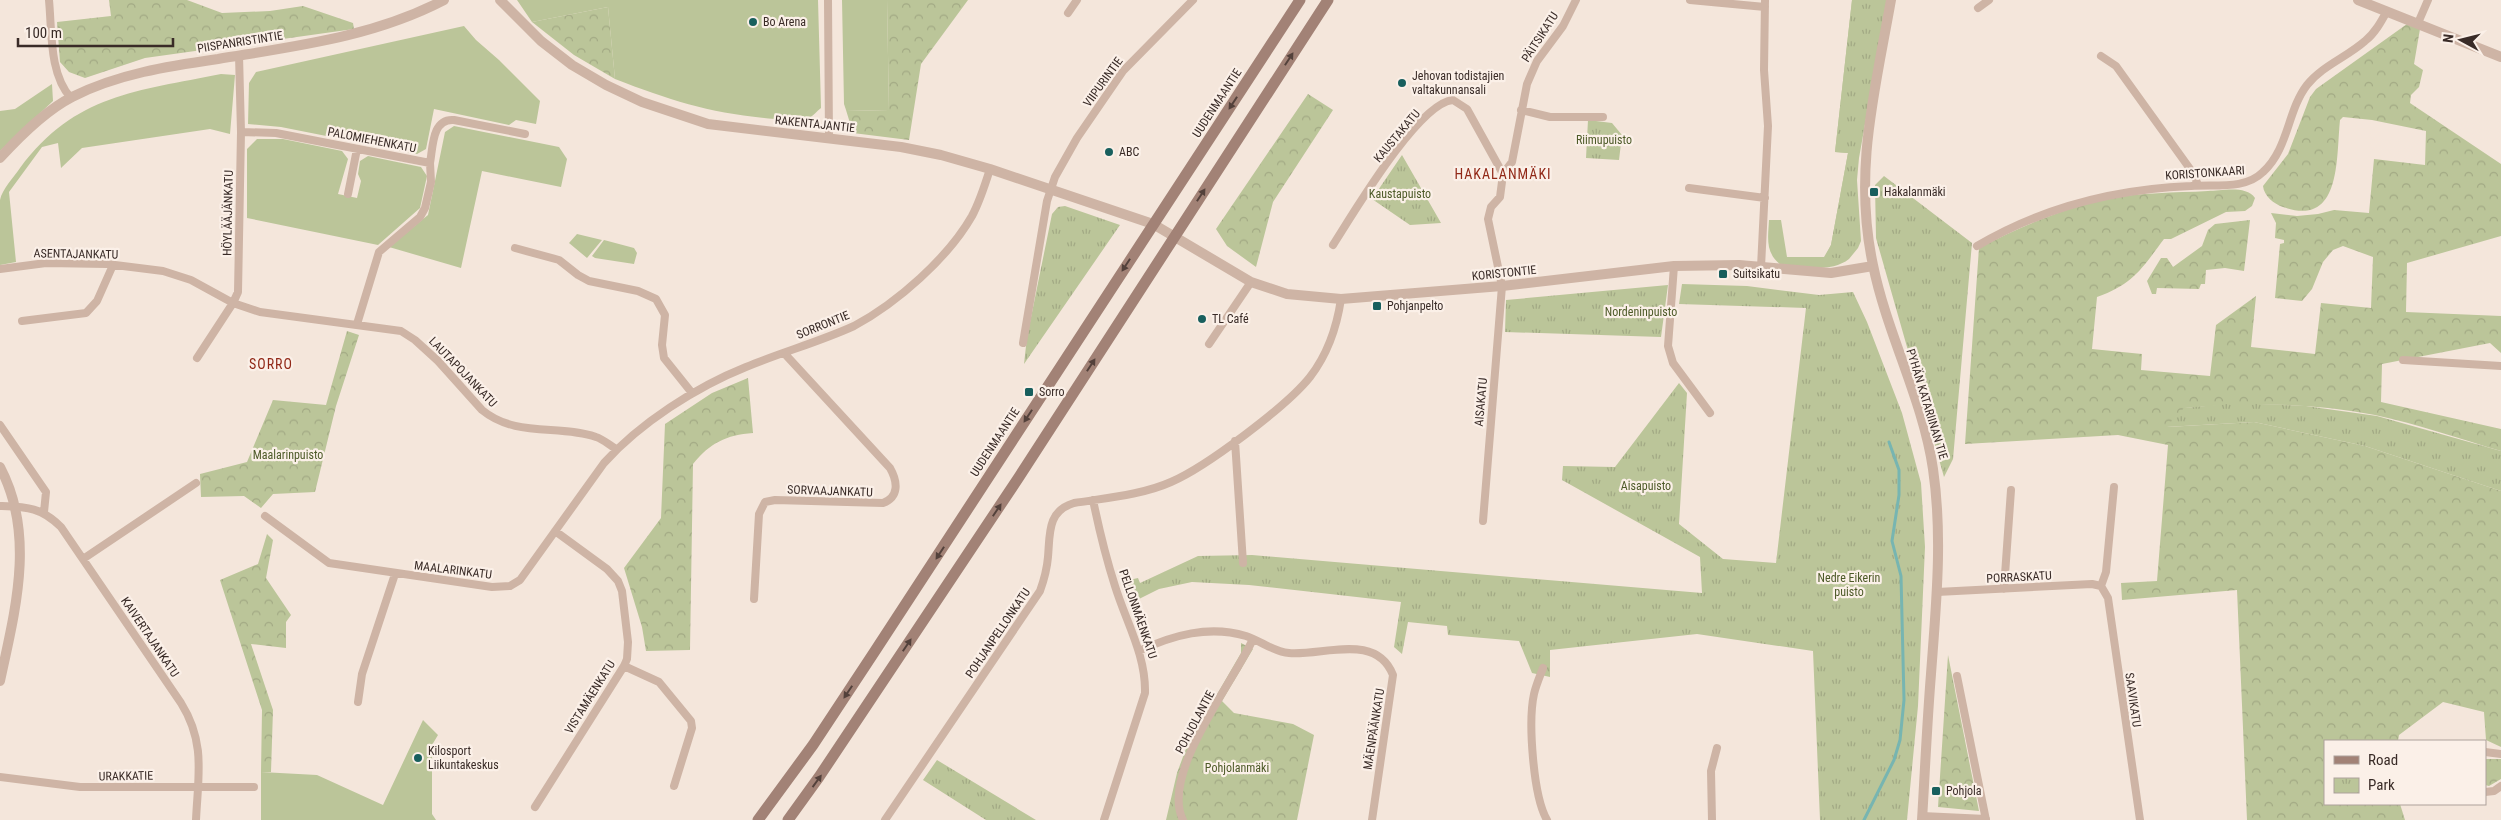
<svg xmlns="http://www.w3.org/2000/svg" width="2501" height="820" viewBox="0 0 2501 820" font-family="'Roboto Condensed',sans-serif">
<defs>
<pattern id="forest-crowns" width="20" height="18" patternUnits="userSpaceOnUse" patternTransform="scale(1.25)"><rect width="20" height="18" fill="#bbc599"/><path d="M2 6a3 3 0 1 1 6 0M12 15a3 3 0 1 1 6 0" fill="none" stroke="#a2a984"/></pattern>
<pattern id="park-tufts" width="24" height="20" patternUnits="userSpaceOnUse" patternTransform="scale(1.25)"><rect width="24" height="20" fill="#bbc599"/><path d="M3 7l-1-3M5 7V3M7 7l1-3M15 17l-1-3M17 17v-4M19 17l1-3" fill="none" stroke="#a2a984"/></pattern>
</defs>
<rect width="100%" height="100%" fill="#f4e6db"/>
<path fill="#bbc599" d="M517 0H818L821 108C817 111 813 116 809 118 800 123 785 120 775 119 713 114 672 101 615 79L608 7 532 22Z
M842 0H887L889 111 846 110 844 104Z
M1852 0 1849 259C1831 273 1802 267 1781 265 1765 253 1768 238 1769 220H1781L1787 257H1824L1831 245 1848 153 1835 152Z
M464 26 476 40 499 60 540 101 536 124 516 120 509 125 434 109 426 149 417 154 281 127 248 124 249 83 256 72Z
M221 74 235 75 230 134 210 129 82 148 61 168 58 143 42 147 9 192 16 262 0 265C0 244 0 220 0 200 2 189 14 177 20 168 75 94 137 91 221 74Z
M52 84 53 101 0 151V111L15 109Z
M454 126 559 147 567 159 561 187 482 171 461 268 389 247 428 215 445 132Z
M257 139H283L342 151 348 159 338 194 357 198 361 181 358 174 360 161 368 156 421 167 427 176 420 208 378 245 247 218V149Z
M577 234 602 240 587 258 569 243Z
M604 240 634 248 637 253 634 264 595 258 592 256Z
M423 720 438 735 432 745V814L436 820H261V772L317 775 383 805Z"/>
<path fill="url(#forest-crowns)" d="M109 0H187L222 13 270 11 303 6 353 23 354 29 145 58 85 78 69 72 60 62 57 22 111 16Z
M887 0H968L921 64 909 140 853 133 846 110 889 111Z
M608 7 615 79 574 55 532 22Z
M2407 24 2420 29 2414 64 2423 70 2419 87 2411 95 2410 103 2501 164V236L2407 263 2406 312 2501 316V353L2490 343 2382 364 2381 402 2501 429V451C2460 439 2418 424 2375 415 2312 403 2248 402 2185 408L2167 427 2254 422 2365 446 2501 491V747L2486 740 2484 712 2443 702 2399 735 2398 741H2325V804H2400L2405 820H2247L2237 590 2122 600 2121 583 2157 581 2168 445 2118 435 1965 444 1979 248C2020 227 2063 208 2108 199 2141 192 2174 193 2208 191 2221 191 2246 185 2255 198L2252 206 2245 211 2226 212 2171 239H2164C2142 268 2134 284 2097 297L2092 349 2142 354 2141 370 2210 376 2216 325 2256 296 2251 347 2315 354 2321 303 2371 308 2373 257 2343 246 2333 250 2323 262 2312 289 2302 301 2275 298 2280 244 2284 243V240L2275 238 2276 223 2271 213 2297 216 2318 214 2334 210 2369 213 2374 159 2425 165 2426 131 2372 120 2343 117 2340 120C2336 158 2342 228 2283 207 2274 204 2264 196 2263 186L2288 154 2310 97 2316 89Z
M1308 94 1333 110 1273 202 1256 267 1227 246 1216 229Z
M2250 220 2244 271 2225 268 2206 270 2205 284H2201L2199 289 2157 288 2156 294H2152L2147 281 2161 258H2167L2173 267 2202 246 2208 230 2215 224Z
M347 331 359 335 336 406 315 492 273 494 261 508 244 496 201 497 200 474 247 462 273 400 326 405Z
M748 378 753 433C726 435 710 443 693 464L690 650 646 651 642 627 624 568 661 518 665 424 712 393Z
M267 534 273 540 266 578 291 615 286 622V648L251 644 273 710 271 772H261L262 710 220 580 258 564Z
M1241 643 1253 649 1222 701 1234 713 1293 724 1314 735 1297 820H1166L1177 773 1187 746 1241 653Z
M1948 655 1979 811 1938 807Z
M2485 759H2501V779L2489 786 2485 785Z"/>
<path fill="url(#park-tufts)" d="M1852 0H1887L1859 158 1857 180 1861 241 1858 248 1849 259 1825 257 1831 245 1848 153 1835 152Z
M1588 120 1612 123 1622 135 1619 160 1586 158Z
M1402 155 1441 223 1410 225 1372 199Z
M1884 176 1972 243 1953 459 1944 477 1876 238 1875 185Z
M1065 206 1120 225 1024 364 1027 337 1052 214 1058 207Z
M1682 284 1747 286 1819 295 1853 292 1867 322 1902 413 1921 483 1925 547 1918 706 1907 820H1820L1813 651 1697 634 1550 650V677L1532 673 1519 641 1448 635 1447 626 1408 622 1402 654 1394 647 1401 602 1249 585 1192 582 1159 589 1133 602 1125 581 1138 578 1140 583 1198 556 1252 555 1702 593 1700 557 1562 480 1563 466 1615 467 1679 383 1687 393 1679 524 1723 559 1776 563 1806 308 1679 304Z
M1668 285 1661 337 1505 332 1506 300Z
M2238 403 2306 406 2377 416 2501 451V491L2365 446 2254 422 2166 427 2184 408Z
M937 760 1036 820H986L923 780Z"/>
<g fill="none" stroke-linecap="round" stroke-linejoin="round">
<path stroke="#77b5b1" stroke-width="3" d="M1864 820 1894 760 1900 740 1904 700 1901 576 1892 541 1899 495V470L1889 442"/>
<path stroke="#ceb4a5" stroke-width="8" d="M49 0C52 31 49 74 71 98
M828 0 829 139
M1690 0 1765 7
M1978 8 1989 0
M1068 13 1077 0
M2418 23 2428 0
M2101 56 2116 66 2193 173 2198 185
M1521 110 1550 117H1603
M241 132 276 133 430 163C433 147 432 118 454 120L525 134
M1503 174 1512 162 1527 84 1537 61 1563 26 1576 0
M1689 188 1765 198
M348 194 357 149
M1333 245C1353 214 1418 103 1453 100L1467 109 1503 174 1500 197 1491 207 1488 219 1502 286 1483 521
M1977 246C2043 207 2115 189 2191 186 2215 184 2245 190 2263 172 2289 148 2287 111 2307 85 2322 66 2347 57 2365 41 2375 33 2381 22 2387 11
M515 248 559 260 578 275 589 281 638 291 656 299 665 315 662 345 664 358 692 393
M1674 266 1668 346 1673 363 1710 413
M1761 267 1768 126 1764 70 1765 0
M0 269 46 263 107 264 163 271 191 280 233 303 260 312 401 331 415 340 438 361 482 410C516 438 559 424 596 437 603 439 609 445 616 449
M22 321 86 313 97 301 113 265
M357 324 379 252 420 217 425 208 431 182 430 163
M1023 343 1047 201 1055 177 1077 138 1123 71 1193 0
M1209 344 1251 282
M197 358 233 303 238 292 241 132 239 55
M2403 360 2501 366
M0 425 46 492 44 512
M1235 441 1243 563
M1093 500C1099 529 1106 558 1115 586 1126 622 1146 655 1145 693L1104 820
M0 506C27 507 41 507 61 527L181 703C206 743 198 776 196 820
M265 516 329 563 492 587 510 586 520 580 604 463C640 423 696 387 746 367 782 352 819 342 854 326 897 303 948 258 972 216 980 201 985 185 990 169
M83 559 196 483
M2101 586 2108 598 2140 820
M2101 586 2106 572 2114 487
M2004 589 2011 490
M1937 592 2092 584 2101 586
M754 599 759 514 765 502 775 500 883 503C899 497 898 482 890 468L784 353
M1139 651C1173 635 1209 625 1246 636 1261 641 1274 652 1289 653 1323 656 1376 632 1393 675L1372 820
M624 666 659 682 691 721 692 728 674 786
M1543 668C1540 676 1536 685 1534 694 1528 721 1533 796 1547 820
M1957 676 1986 820
M358 702 362 674 395 574
M2485 752 2501 754
M0 777 80 787H254
M2485 792 2494 791 2501 786
M535 807 624 666 627 659 628 642 622 591 618 581 607 569 555 531
M1922 816 1986 819
M885 820 1040 591C1044 580 1047 569 1048 557 1050 534 1047 511 1074 503 1105 498 1142 495 1171 482 1206 467 1287 406 1310 377 1327 355 1337 326 1341 299
M1183 820C1160 774 1233 683 1253 639
M1712 820 1711 771 1717 748"/>
<path stroke="#ceb4a5" stroke-width="10" d="M500 0 541 41 572 65 606 85 642 102 708 124 901 147 941 155 990 169 1153 224 1251 282 1287 294 1341 299 1502 286 1674 266 1739 265 1831 273 1873 266
M1891 0C1875 91 1853 172 1873 265 1887 334 1923 400 1933 469 1943 537 1936 606 1931 674 1927 723 1925 771 1922 820
M2358 0 2501 57
M0 158C20 136 45 111 72 97 117 74 169 66 218 59 296 46 373 37 444 0
M0 467C36 535 15 611 0 681"/>
<path stroke="#a28276" stroke-width="11" d="M758 820 813 745 875 651 1300 0
M788 820 819 777 1019 477 1328 0"/>
</g>
<defs><path id="oneway-solid" d="M-6-.8H1V-3.2L6.5 0L1 3.2V.8H-6Z" transform="scale(1.25)"/></defs>
<g fill="#53413b">
<use href="#oneway-solid" transform="translate(1289 59) rotate(-57)"/>
<use href="#oneway-solid" transform="translate(1233 103) rotate(123)"/>
<use href="#oneway-solid" transform="translate(1201 195) rotate(-57)"/>
<use href="#oneway-solid" transform="translate(1126 265) rotate(123)"/>
<use href="#oneway-solid" transform="translate(1091 365) rotate(-57)"/>
<use href="#oneway-solid" transform="translate(1028 416) rotate(123)"/>
<use href="#oneway-solid" transform="translate(997 510) rotate(-56)"/>
<use href="#oneway-solid" transform="translate(940 553) rotate(123)"/>
<use href="#oneway-solid" transform="translate(907 645) rotate(-56)"/>
<use href="#oneway-solid" transform="translate(848 692) rotate(124)"/>
<use href="#oneway-solid" transform="translate(817 781) rotate(-54)"/>
</g>
<g fill="#185f5d" stroke="#fbf0e8" stroke-width="2">
<circle cx="753" cy="22" r="5"/>
<circle cx="1402" cy="83" r="5"/>
<circle cx="1109" cy="152" r="5"/>
<rect x="1869" y="187" width="10" height="10" rx="2.5"/>
<rect x="1718" y="269" width="10" height="10" rx="2.5"/>
<rect x="1372" y="301" width="10" height="10" rx="2.5"/>
<circle cx="1202" cy="319" r="5"/>
<rect x="1024" y="387" width="10" height="10" rx="2.5"/>
<circle cx="418" cy="758" r="5"/>
<rect x="1931" y="786" width="10" height="10" rx="2.5"/>
</g>
<g text-anchor="middle" stroke-width="4.5" stroke-linejoin="round" paint-order="stroke">
<g font-size="12" fill="#392b27" stroke="#fbf0e8" text-anchor="start">
<text x="763" y="26">Bo Arena</text>
<text x="1412" y="80">Jehovan todistajien<tspan x="1412" dy="14">valtakunnansali</tspan></text>
<text x="1119" y="156">ABC</text>
<text x="1884" y="196">Hakalanmäki</text>
<text x="1733" y="278">Suitsikatu</text>
<text x="1387" y="310">Pohjanpelto</text>
<text x="1212" y="323">TL Café</text>
<text x="1039" y="396">Sorro</text>
<text x="428" y="755">Kilosport<tspan x="428" dy="14">Liikuntakeskus</tspan></text>
<text x="1946" y="795">Pohjola</text>
</g>
<g font-size="12" fill="#392b27" stroke="#fbf0e8">
<text transform="translate(1540 37) rotate(-57)" y="4">PÄITSIKATU</text>
<text transform="translate(240 42) rotate(-9)" y="4">PIISPANRISTINTIE</text>
<text transform="translate(1103 82) rotate(-54)" y="4">VIIPURINTIE</text>
<text transform="translate(1217 103) rotate(-57)" y="4">UUDENMAANTIE</text>
<text transform="translate(815 124) rotate(6)" y="4">RAKENTAJANTIE</text>
<text transform="translate(1397 136) rotate(-50)" y="4">KAUSTAKATU</text>
<text transform="translate(372 140) rotate(11)" y="4">PALOMIEHENKATU</text>
<text transform="translate(2205 173) rotate(-4)" y="4">KORISTONKAARI</text>
<text transform="translate(228 213) rotate(-89)" y="4">HÖYLÄÄJÄNKATU</text>
<text transform="translate(76 254) rotate(1)" y="4">ASENTAJANKATU</text>
<text transform="translate(1504 273) rotate(-6)" y="4">KORISTONTIE</text>
<text transform="translate(823 325) rotate(-22)" y="4">SORRONTIE</text>
<text transform="translate(463 372) rotate(46)" y="4">LAUTAPOJANKATU</text>
<text transform="translate(1481 402) rotate(-85)" y="4">AISAKATU</text>
<text transform="translate(1927 404) rotate(73)" y="4">PYHÄN KATARIINAN TIE</text>
<text transform="translate(995 442) rotate(-57)" y="4">UUDENMAANTIE</text>
<text transform="translate(830 491) rotate(2)" y="4">SORVAAJANKATU</text>
<text transform="translate(453 570) rotate(7)" y="4">MAALARINKATU</text>
<text transform="translate(2019 577) rotate(-3)" y="4">PORRASKATU</text>
<text transform="translate(1138 614) rotate(71)" y="4">PELLONMÄENKATU</text>
<text transform="translate(998 633) rotate(-56)" y="4">POHJANPELLONKATU</text>
<text transform="translate(150 637) rotate(56)" y="4">KAIVERTAJANKATU</text>
<text transform="translate(590 697) rotate(-58)" y="4">VISTAMÄENKATU</text>
<text transform="translate(2133 700) rotate(82)" y="4">SAAVIKATU</text>
<text transform="translate(1195 722) rotate(-62)" y="4">POHJOLANTIE</text>
<text transform="translate(1374 729) rotate(-81)" y="4">MÄENPÄÄNKATU</text>
<text transform="translate(126 776) rotate(-1)" y="4">URAKKATIE</text>
</g>
<g font-size="12" fill="#4d5a28" stroke="#fbf0e8">
<text x="1604" y="144">Riimupuisto</text>
<text x="1400" y="198">Kaustapuisto</text>
<text x="1641" y="316">Nordeninpuisto</text>
<text x="288" y="459">Maalarinpuisto</text>
<text x="1646" y="490">Aisapuisto</text>
<text x="1849" y="582">Nedre Eikerin<tspan x="1849" dy="14">puisto</tspan></text>
<text x="1237" y="772">Pohjolanmäki</text>
</g>
<g font-size="14" letter-spacing="1" fill="#912817" stroke="#fbf0e8">
<text x="1503" y="179">HAKALANMÄKI</text>
<text x="271" y="369">SORRO</text>
</g>
</g>
<rect x="2324" y="740" width="162" height="65" fill="#fbf0e8" stroke="#ada19b"/>
<rect x="2334" y="756" width="25" height="8" fill="#a28276" stroke="#ada19b"/>
<text x="2368" y="765" font-size="15" fill="#392b27">Road</text>
<rect x="2334" y="778" width="25" height="15" fill="url(#park-tufts)" stroke="#ada19b"/>
<text x="2368" y="790" font-size="15" fill="#392b27">Park</text>
<g transform="translate(2461 40) rotate(277)" stroke="#fbf0e8" stroke-width="4" paint-order="stroke">
<path d="M0-4L9 19L0 12L-9 19Z" fill="#392b27"/>
<text y="-8" font-size="14" font-weight="bold" text-anchor="middle" fill="#392b27">N</text>
</g>
<path d="M18 38v8h155v-8" fill="none" stroke="#392b27" stroke-width="2.5"/>
<text x="25" y="38" font-size="15" fill="#392b27" stroke="#fbf0e8" stroke-width="4" paint-order="stroke">100 m</text>
</svg>
